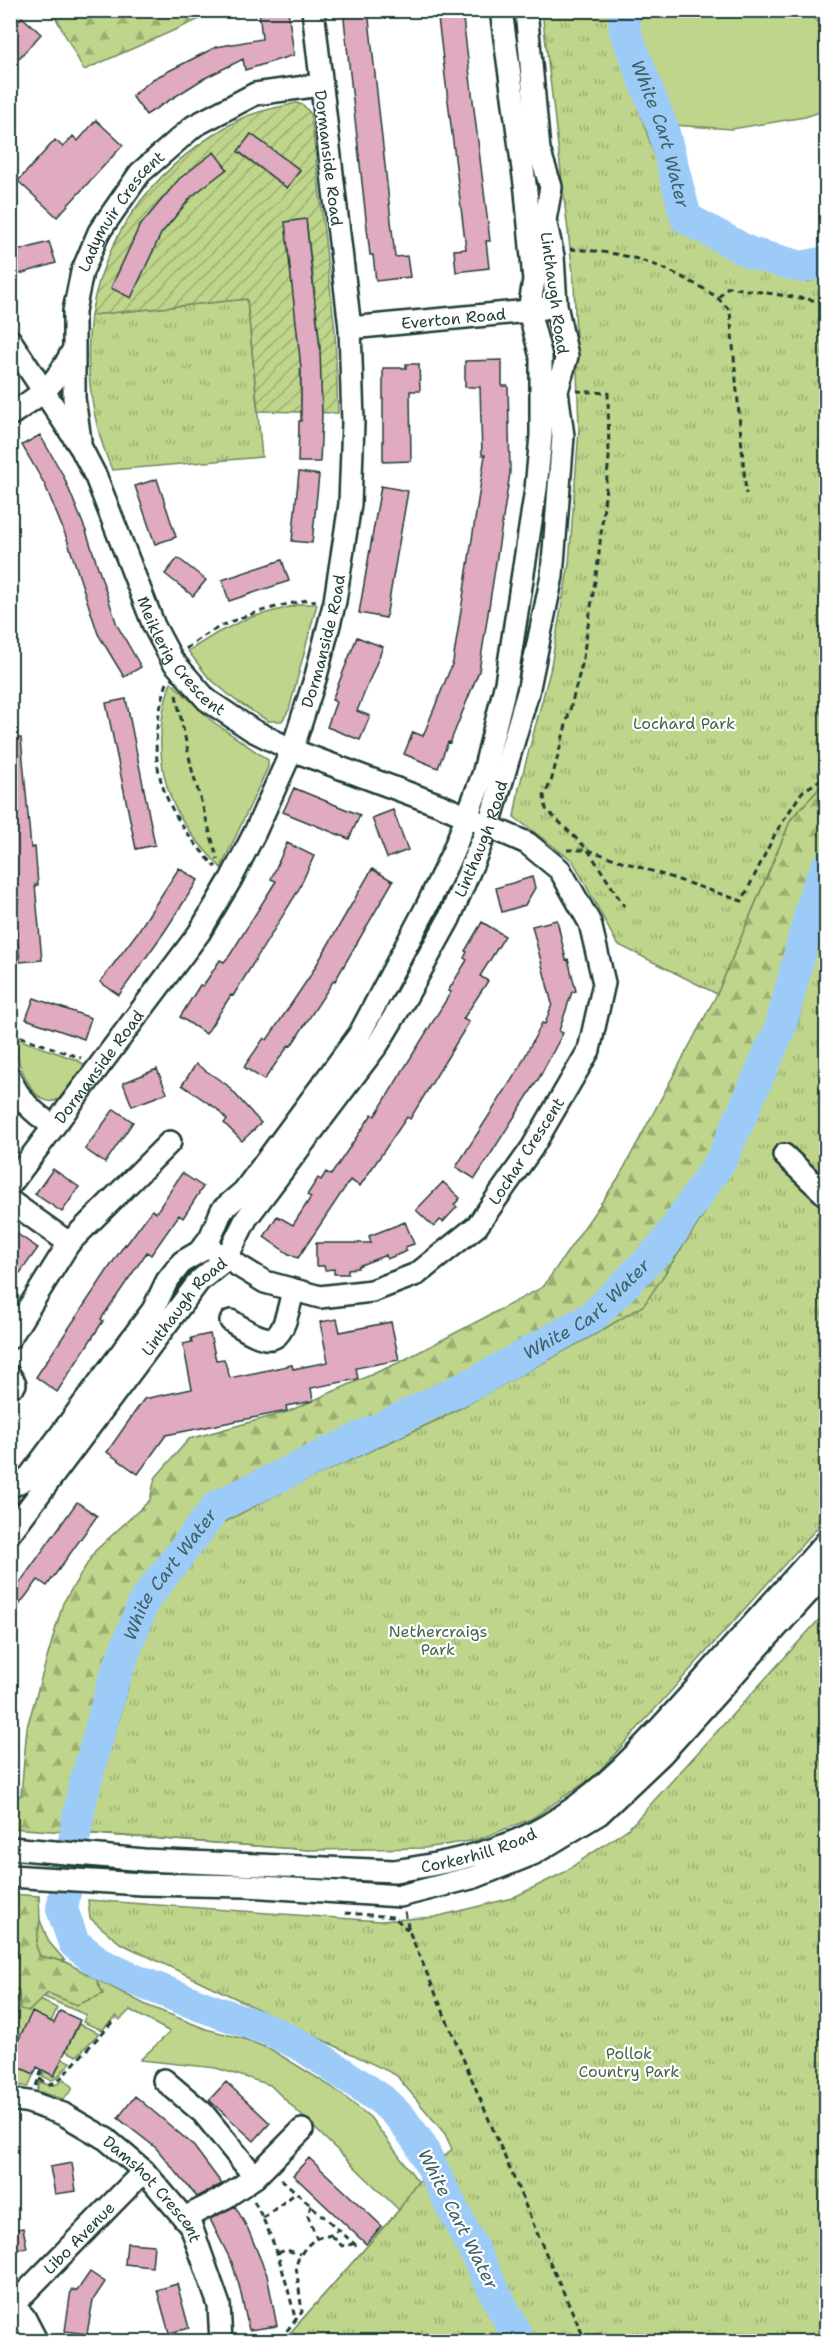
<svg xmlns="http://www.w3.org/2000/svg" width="837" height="2352" viewBox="0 0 837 2352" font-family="'Shantell Sans',sans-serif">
<defs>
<pattern id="forest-firs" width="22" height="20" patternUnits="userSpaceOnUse" patternTransform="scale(1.5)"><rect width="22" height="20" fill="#bfd58b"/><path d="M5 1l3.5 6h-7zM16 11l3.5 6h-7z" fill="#9bae72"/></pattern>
<pattern id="park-tufts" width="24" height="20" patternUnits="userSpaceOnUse" patternTransform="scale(1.5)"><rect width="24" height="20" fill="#bfd58b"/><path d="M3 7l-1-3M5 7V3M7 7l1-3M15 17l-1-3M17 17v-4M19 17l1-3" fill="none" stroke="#9bae72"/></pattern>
<pattern id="garden-furrows" width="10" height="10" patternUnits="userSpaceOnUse" patternTransform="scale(1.5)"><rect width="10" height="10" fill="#bfd58b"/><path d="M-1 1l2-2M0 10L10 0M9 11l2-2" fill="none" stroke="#9bae72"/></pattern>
</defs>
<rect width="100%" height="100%" fill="#fff"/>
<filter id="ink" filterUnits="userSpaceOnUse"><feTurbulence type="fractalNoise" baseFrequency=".0167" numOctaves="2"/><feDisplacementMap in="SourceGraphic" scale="12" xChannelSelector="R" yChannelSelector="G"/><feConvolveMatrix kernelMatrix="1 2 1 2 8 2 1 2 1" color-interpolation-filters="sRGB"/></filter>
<g filter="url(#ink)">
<path fill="#f6e6ec" d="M807 11H826V29Z"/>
<path fill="#bfd58b" stroke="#6f8960" stroke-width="1.5" d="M632 11H807L826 29V110L805 117 732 129 672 125 633 20Z
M301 604H317L289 710 282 721H268L235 700 208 677 188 651 217 633 248 618Z
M171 682 212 721 268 760V767L221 868C210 855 197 843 188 829 157 786 154 731 171 682Z
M12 1037 77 1060 85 1065 59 1099C33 1114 15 1055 12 1037Z
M40 1920 49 1942 66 1962 40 1956 36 1946Z
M96 1979 146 2005 206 2029 244 2039 272 2050 332 2087 370 2117 431 2199 500 2341 246 2342 241 2340 283 2341 399 2210 270 2085 216 2068 140 2060 170 2032 130 2010 120 2020 116 2016 102 2030 83 2022 86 2015 44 1997 48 1993 103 1994Z
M11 1986 19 1991 29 2011 40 2000 57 2008 51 2022 32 2013 11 2057Z
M79 2024 99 2033 77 2056 66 2051Z
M62 2059 71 2062 57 2078 51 2080 42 2076 45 2071 54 2076Z
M11 2063 34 2074 28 2087 11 2084Z
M64 2079 72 2087V2090L63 2099 37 2091 40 2082C50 2086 56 2087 64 2079Z"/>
<path fill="url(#forest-firs)" stroke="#6f8960" stroke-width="1.5" d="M215 10 216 12 84 70 52 11Z
M826 781V1022L313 1838 310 1850 11 1828 10 1800 21 1795 27 1727 63 1603 95 1551 150 1500 155 1478 189 1439 287 1412 400 1362 543 1287 619 1177 717 994 791 819Z
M10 1894 39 1896 40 1920 36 1946 40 1956 66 1962 96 1979 103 1994 77 2005 48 1993 29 2011 20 2009 19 1991 11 1986Z"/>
<path fill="url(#park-tufts)" stroke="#6f8960" stroke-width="1.5" d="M542 11H612L613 28 678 229 743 266 808 282 826 276V781L791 819 717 994 617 944 573 861 514 817 519 788 550 671 569 564 579 429 574 282Z
M247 299 262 457 112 470C91 420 84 369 91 315Z
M826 908V1518L596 1775 531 1819 477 1840 425 1848 310 1850 86 1833 141 1641 162 1592 221 1524 285 1490 442 1418 599 1332 644 1305 701 1219 731 1163 798 1024 817 927Z
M826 1612V2341H241V2340L283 2341 399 2210 414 2186 452 2149 445 2134 396 2075 120 1943 90 1918 88 1900 380 1921 435 1917 512 1898 561 1874 629 1828Z"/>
<path fill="url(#garden-furrows)" stroke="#6f8960" stroke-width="1.5" fill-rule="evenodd" d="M296 103 303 105 311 114 335 331 338 413 258 411 247 299 91 315C106 227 161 162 238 120 255 111 277 108 296 103ZM251 134 300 170 287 188 238 152ZM306 219 315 293 294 295 286 222ZM317 314 320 349 300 351 297 316ZM320 368 322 403 301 404 300 369Z"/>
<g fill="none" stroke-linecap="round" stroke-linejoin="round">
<g stroke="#9dcbf8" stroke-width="32">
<path id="s1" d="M624 10 625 31 663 129 686 218 750 253 802 267 826 262"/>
<path id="s2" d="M520 2342 420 2144 401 2118 382 2100 304 2047 272 2031 204 2007 135 1980 101 1964 74 1943 62 1909 82 1795 113 1682 144 1601 217 1506 476 1382 592 1317 664 1245 723 1157 781 1026 816 890 826 868"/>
</g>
</g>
<path fill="#e0aac1" stroke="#1f3d34" stroke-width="1.5" d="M259 10H288L294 55 245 70 243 59 203 79 146 115 132 96 153 79 216 47 262 39Z
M343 10H368L395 257 407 256 410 277 376 281 373 255H370Z
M437 10H462L490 241H486L489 268 456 272 454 250 466 249Z
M22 17 41 34 10 68V30Z
M96 120 123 145 57 217 18 181 55 140 63 147 73 136 78 141Z
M251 134 300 170 287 188 238 151Z
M214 152 227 169 192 196 161 234 131 298 111 288 139 227 179 179Z
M306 219 320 349 322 415 320 462H298L299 421H301V368L285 222Z
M49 242 56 263 10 277V253Z
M502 360V386H508L510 473 479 671 450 743 448 742 438 768 404 754 413 732 423 736 453 662 485 455H482L480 387H465V361Z
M406 364H419L420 391H410L411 461 383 462V368H406Z
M40 435 63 475 86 531 117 625 141 667 124 677 98 634 67 539 45 485 22 445Z
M299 472 319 475 312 543 292 541Z
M157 479 176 537 155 544 135 486Z
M381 486 408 491 386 618 359 613Z
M178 558 206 580 193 596 165 574Z
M282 560 289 581 229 601 222 580Z
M357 637 383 647 357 711 370 716 360 740 327 727 336 702 332 700Z
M126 699 155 845 136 849 106 703Z
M10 738H21L31 848 35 847 38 885H35L42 960 20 962 14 901H18L13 834H10Z
M294 788 360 815 349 839 283 812Z
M393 810 408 850 387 858 372 818Z
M287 843 314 856 298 891 233 996 231 995 206 1034 180 1017 200 985 203 986 220 960 224 962 230 955 276 881 271 879Z
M179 868 198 880 165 931 119 995 100 982 137 933Z
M372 869 393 881 335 981 334 980 291 1046 289 1045 264 1080 244 1067 264 1038 267 1040 310 976Z
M532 877 535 888 525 905 502 912 496 888Z
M557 920 566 960 568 959 576 991 572 992 559 1031 563 1033 539 1078 475 1179 456 1167 518 1070 542 1023 545 1024 552 1004 532 926Z
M482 922 505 936 480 976 488 981 463 1019 469 1022 410 1119 407 1117 360 1186 350 1180 298 1258 289 1254 264 1237 277 1216 293 1225 311 1197 307 1195 318 1178 321 1180 326 1172 331 1175 372 1114 375 1116 451 992 448 991 467 960 464 958 467 952 465 951Z
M34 998 91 1018 84 1039 26 1019Z
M196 1064 227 1085 261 1123 242 1141 224 1123 227 1120 217 1109 182 1085Z
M157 1069 167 1093 132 1106 123 1083Z
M114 1109 133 1122 105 1163 85 1149Z
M53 1169 79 1187 62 1212 35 1194Z
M182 1173 203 1187 183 1218 179 1215 151 1255 147 1252 101 1319 103 1321 57 1392 36 1377 125 1244 126 1245 152 1210 156 1213Z
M443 1182 460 1198 454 1205 457 1207 443 1222 440 1220 434 1227 416 1210Z
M405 1222 414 1244 405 1247 407 1251 387 1259 386 1255 358 1266V1268L348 1269V1274H334V1269L325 1270 324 1266H316V1243H371L369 1236Z
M10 1229 38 1248 20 1273 10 1266Z
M337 1319 340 1332 391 1322 399 1360 356 1368 358 1379 311 1388 313 1401 286 1406 287 1411 166 1435 138 1474 107 1452 144 1399 192 1389 183 1344 192 1342 191 1338 210 1334 216 1360 224 1359 230 1378 292 1365 293 1369 328 1362 320 1322Z
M77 1502 97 1516 47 1586 38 1580 10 1617V1577L19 1584Z
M60 2011 80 2020 54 2076 37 2067 34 2074 10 2063V2057L32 2012 54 2023Z
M226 2082 270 2123 254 2141 209 2100Z
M135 2096 192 2144 222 2184 197 2197 156 2148 118 2118Z
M309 2158 382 2226 366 2244 293 2175Z
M72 2163 76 2191 55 2194 50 2167Z
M235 2206 248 2229 267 2275 277 2326 249 2330 239 2285 232 2263 210 2219Z
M23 2228 27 2248 10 2250V2230Z
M127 2243 154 2245 152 2267 125 2264Z
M90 2272 105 2282 93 2300 87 2334 65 2331 71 2290 77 2291Z
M177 2284 189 2328 169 2333 157 2290Z"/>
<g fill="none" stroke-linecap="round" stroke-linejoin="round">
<g stroke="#1f3d34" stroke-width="26">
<g id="minor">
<path id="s3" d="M350 328 529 311 544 308"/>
<path id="s4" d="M10 340 81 448 96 477 154 626 172 660 207 700 252 730 292 750 440 805 527 843 560 870 590 923 604 983 589 1050 532 1148 477 1226 417 1274 372 1291 320 1297 265 1282 216 1252"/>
<path d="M10 415C42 394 54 387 72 352"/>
<path id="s5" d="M80 440 74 398V311L82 272 99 232 140 173 194 126 255 94 320 85"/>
<path d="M10 1078C19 1100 34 1113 53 1126"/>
<path d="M784 1155 826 1195"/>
<path id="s6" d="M10 1185 199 933 231 879 255 832 292 750 316 676 335 601 350 504 353 422 350 328 313 10"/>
<path d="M10 1201 69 1243"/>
<path d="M231 1321C279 1352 281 1341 293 1291"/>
<path d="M10 1338 69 1243 170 1142"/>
<path d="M10 1376 15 1384"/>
<path d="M10 1487 29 1477 153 1310 167 1281 182 1262 199 1252 210 1238 222 1210 244 1191 359 1035 426 908 453 852 483 775 506 683 536 489 541 436V357L529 311 534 280 526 191 501 10"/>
<path id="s7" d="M10 1533 199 1281 226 1259 246 1219 378 1044 406 997 449 919 489 825 528 692 552 576 563 436 557 391 567 356 556 305 553 256 545 220 551 187 539 150 526 10"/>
<path id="s8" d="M10 1848 144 1860 394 1871C444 1864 502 1852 546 1826 606 1791 650 1739 696 1688 739 1639 783 1591 826 1542"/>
<path d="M10 1876 142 1884 247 1886 400 1896 475 1877 533 1854 599 1814 662 1754 826 1573"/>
<path d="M164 2080 203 2113 255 2177"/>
<path id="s9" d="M10 2099 29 2102 63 2114 106 2139 144 2171 191 2226 219 2305 221 2342"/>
<path d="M184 2218 226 2197 255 2177 302 2130"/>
<path d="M10 2303 24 2317 37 2342"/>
<path id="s10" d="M13 2305 144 2171"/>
</g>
</g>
<path stroke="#1f3d34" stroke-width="3" stroke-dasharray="6 4.5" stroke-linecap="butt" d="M10 22 21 11
M570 249C619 252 650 259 693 283 708 291 719 297 730 311L746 494
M719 297 728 287 826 302
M576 391 608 393 609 458 598 562 582 664 551 782 544 796 546 809 588 850 624 906
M186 649C220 620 264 609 307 600L316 601
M167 683C142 760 161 810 216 867
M176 695 192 770 218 860
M567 850H588L742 901 776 832 802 792 826 776
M10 1033 81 1058
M405 1912 409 1931 543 2247 586 2342
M345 1913 394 1917 408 1930
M39 2079 51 2084 59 2080 116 2018
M36 2086 42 2070
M281 2179 358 2247
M254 2201C275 2240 285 2275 295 2318
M311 2205 308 2216 317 2239
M263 2218 296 2193
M332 2236 342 2246 353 2244
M278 2253 286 2250 300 2254
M238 2339H280L302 2312 296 2266C298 2256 307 2244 316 2239 325 2234 329 2239 338 2230"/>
<use href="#minor" stroke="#fff" stroke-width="21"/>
</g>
</g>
<g text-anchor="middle" stroke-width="4.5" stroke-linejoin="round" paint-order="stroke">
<g font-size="16" fill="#1f3d34" stroke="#fff">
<text transform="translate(329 158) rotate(83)" y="6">Dormanside Road</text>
<text dy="6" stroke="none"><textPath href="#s5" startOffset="242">Ladymuir Crescent</textPath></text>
<text transform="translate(555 293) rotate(82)" y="6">Linthaugh Road</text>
<text dy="6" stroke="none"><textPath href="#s3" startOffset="104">Everton Road</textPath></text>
<text dy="6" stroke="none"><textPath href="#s6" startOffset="634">Dormanside Road</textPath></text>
<text dy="6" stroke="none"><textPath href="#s4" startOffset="362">Meiklerig Crescent</textPath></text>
<text dy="6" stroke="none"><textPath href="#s7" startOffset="844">Linthaugh Road</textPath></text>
<text dy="6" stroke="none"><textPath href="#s6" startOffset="148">Dormanside Road</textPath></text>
<text transform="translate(526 1151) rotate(-57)" y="6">Lochar Crescent</text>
<text dy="6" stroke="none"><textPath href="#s7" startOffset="286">Linthaugh Road</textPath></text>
<text dy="6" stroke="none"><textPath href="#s8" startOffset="472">Corkerhill Road</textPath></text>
<text dy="6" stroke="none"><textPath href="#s9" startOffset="174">Damshot Crescent</textPath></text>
<text dy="6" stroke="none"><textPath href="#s10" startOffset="94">Libo Avenue</textPath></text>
</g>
<g font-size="16" fill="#47634a" stroke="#fff">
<text x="684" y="729">Lochard Park</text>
<text x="438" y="1637">Nethercraigs<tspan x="438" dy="18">Park</tspan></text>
<text x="629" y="2059">Pollok<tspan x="629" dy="18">Country Park</tspan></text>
</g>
<g font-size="18" font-style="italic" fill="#3e6065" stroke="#fff">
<text dy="6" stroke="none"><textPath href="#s1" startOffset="130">White Cart Water</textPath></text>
<text dy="6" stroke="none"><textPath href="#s2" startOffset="1524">White Cart Water</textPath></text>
<text dy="6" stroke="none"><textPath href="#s2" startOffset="1020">White Cart Water</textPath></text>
<text transform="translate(458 2219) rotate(63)" y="6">White Cart Water</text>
</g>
</g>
<rect width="837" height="2352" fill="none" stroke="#fff" stroke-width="36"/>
<rect x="18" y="18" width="801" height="2316" fill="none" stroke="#1f3d34" stroke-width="2" filter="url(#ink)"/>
</svg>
